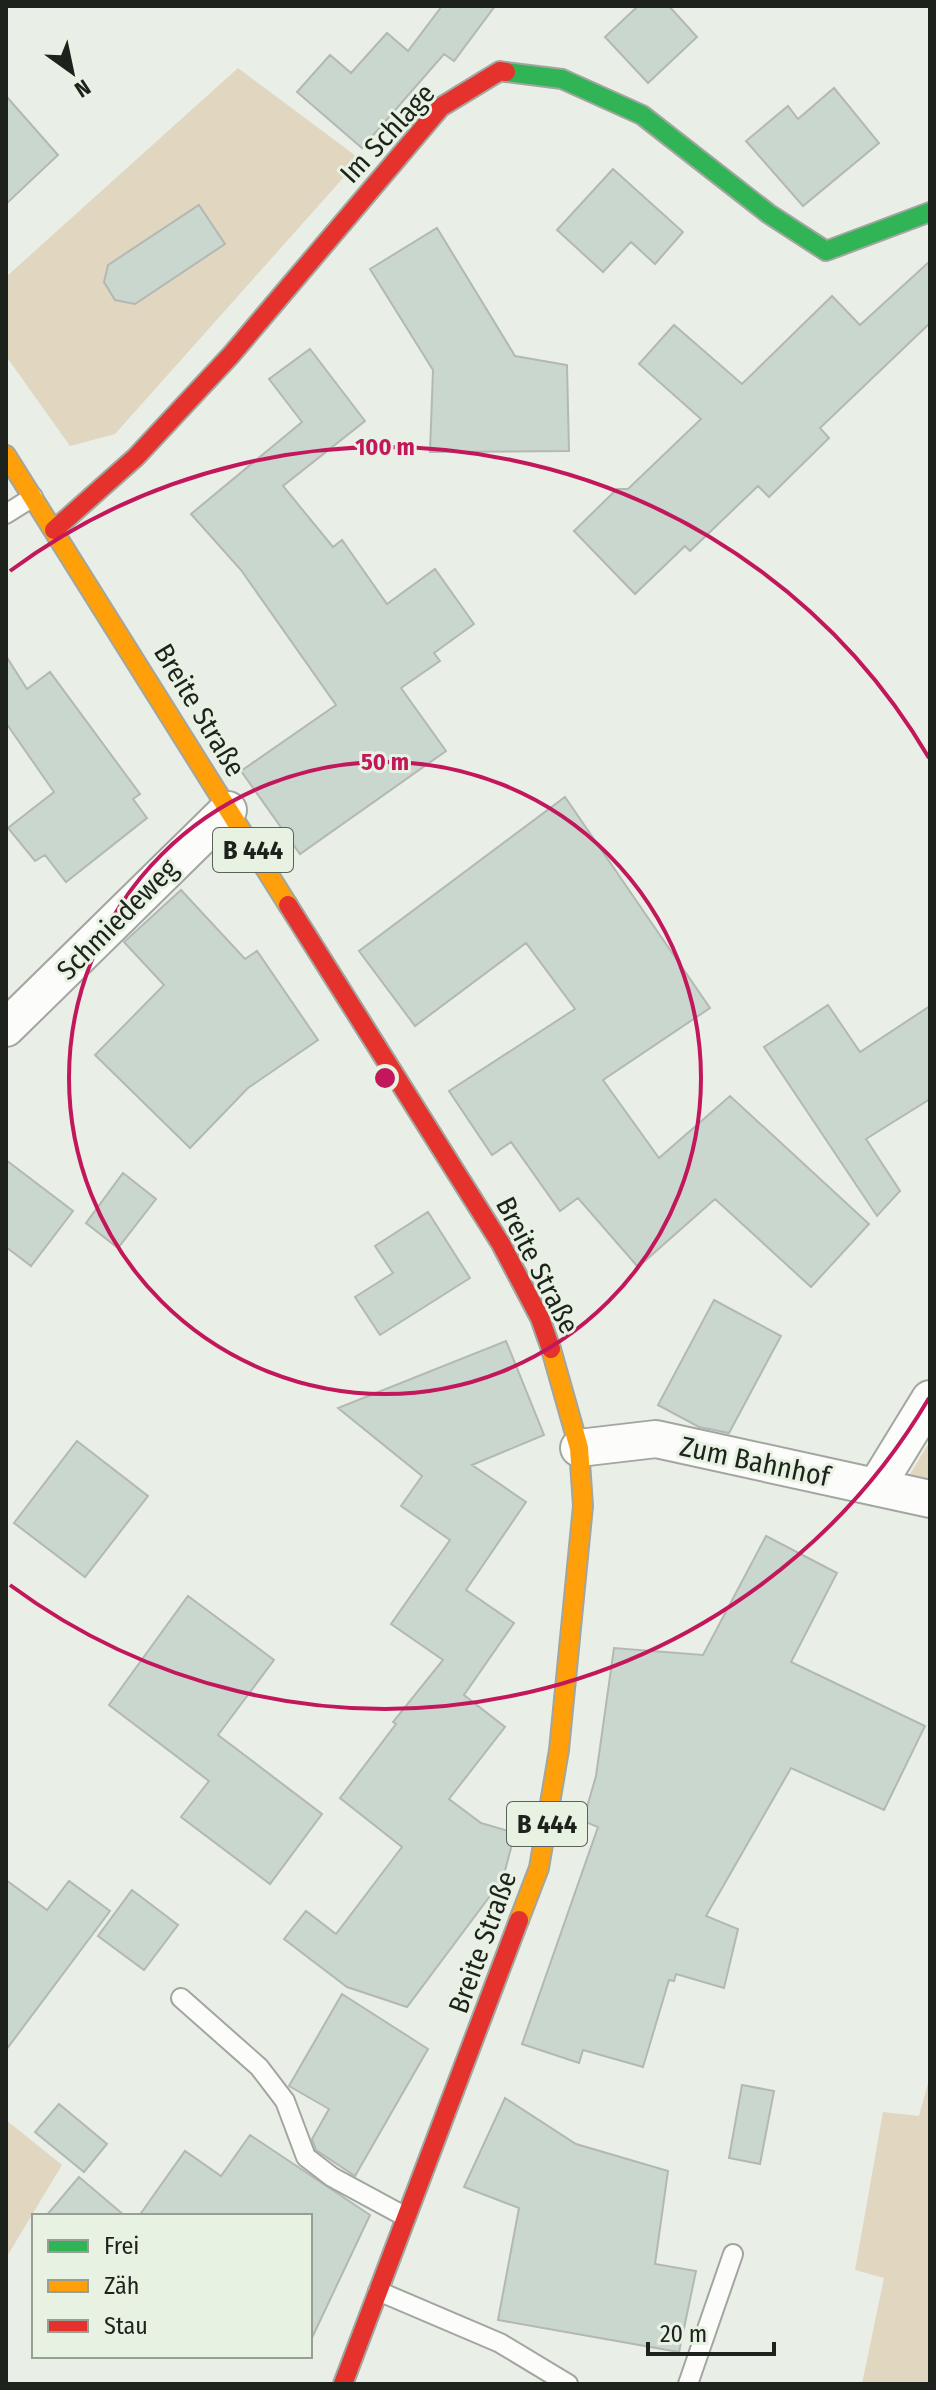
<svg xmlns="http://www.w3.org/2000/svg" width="936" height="2390" viewBox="0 0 936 2390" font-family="'Fira Sans Condensed',sans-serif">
<rect width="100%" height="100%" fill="#e9eee6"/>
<path fill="#e1d6c0" d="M238 68 360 159 115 434 70 446 6 356V277Z
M930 1441V1481L909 1476Z
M930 2076V2384H862L884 2278 855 2270 883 2112 919 2116Z
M6 2120 62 2165 6 2258Z"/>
<path fill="#cad7ce" stroke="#b3b8b3" stroke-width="2" d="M442 6H495L454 61 444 54 362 148 297 92 330 55 351 73 387 33 408 51Z
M638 6H669L697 37 648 83 605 37Z
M834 88 879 143 803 206 746 141 788 106 798 119Z
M6 96 58 155 6 204Z
M613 169 683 232 655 264 631 242 603 272 557 230Z
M199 205 225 244 135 304 115 300 104 282 108 265Z
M437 228 515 356 567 365 569 451 430 452 433 370 370 269Z
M930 261V323L820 428 829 438 769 497 758 486 690 551 685 546 635 594 574 531 617 489H628L701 419 639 364 674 325 742 384 832 296 860 325Z
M310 349 365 421 283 486 333 547 342 540 387 604 435 569 474 624 434 653 440 661 401 688 446 751 300 854 241 771 336 705 241 570 191 514 302 422 269 379Z
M6 656 27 689 50 672 140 794 133 799 147 818 66 882 45 855 35 861 8 828 54 792 6 723Z
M565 797 710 1008 603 1080 659 1158 730 1096 869 1224 811 1287 715 1199 638 1267 578 1198 560 1211 511 1142 492 1155 449 1091 575 1009 526 943 415 1026 359 951Z
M181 890 245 959 257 951 318 1040 248 1088 190 1148 95 1055 164 985 124 942Z
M828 1005 860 1052 930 1006V1099L866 1139 900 1191 877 1216 764 1047Z
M6 1160 73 1211 31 1266 6 1247Z
M123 1173 156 1199 118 1248 86 1223Z
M428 1212 470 1278 380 1335 355 1297 393 1273 375 1246Z
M714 1300 781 1336 729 1433 699 1427 658 1405Z
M506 1341 544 1435 472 1465 526 1502 466 1590 514 1623 464 1695 505 1727 449 1799 481 1823 515 1833 499 1893 493 1892 407 2007 347 1987 284 1939 306 1911 336 1934 402 1847 340 1798 396 1724 393 1722 443 1660 391 1624 450 1540 401 1506 422 1476 338 1408Z
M77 1441 148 1496 85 1577 14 1523Z
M766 1536 837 1573 791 1662 925 1726 884 1810 791 1768 706 1916 738 1929 724 1988 676 1974 674 1981 669 1980 643 2067 583 2050 579 2063 522 2044 598 1827 583 1821 596 1776 614 1648 703 1655Z
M188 1596 274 1660 218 1735 322 1814 270 1884 181 1817 209 1781 109 1705Z
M6 1880 47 1910 69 1881 110 1911 6 2050Z
M132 1890 178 1925 144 1970 98 1936Z
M342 1994 428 2049 355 2176 316 2150 312 2139 329 2109 289 2086Z
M742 2085 774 2091 760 2164 729 2158Z
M505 2098 576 2144 668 2171 655 2264 696 2271 679 2352 498 2320 519 2208 464 2187Z
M59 2104 107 2144 84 2172 35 2132Z
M250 2135 370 2215 310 2342V2216H139L185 2151 221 2176Z
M79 2177 125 2216H46Z"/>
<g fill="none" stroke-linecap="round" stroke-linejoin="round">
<g stroke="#a2a6a0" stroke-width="22">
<path id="lane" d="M6 514 33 497
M181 1998 259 2067 285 2101 306 2157 332 2177 406 2217
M378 2291 500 2343 568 2384
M688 2384 733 2254"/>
</g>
<g stroke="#a2a6a0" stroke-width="40">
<path id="street" d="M6 1028 228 810
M579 1448 656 1439 930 1499
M876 1487 930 1399"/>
</g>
<g stroke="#a2a6a0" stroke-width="22">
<path id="fast" d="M506 72 562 79 642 115 769 214 826 251 930 212"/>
</g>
<g stroke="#a2a6a0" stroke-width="22">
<path id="slow" d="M6 455 288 905
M519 1920 539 1868 559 1750 583 1506 579 1448 551 1349"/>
</g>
<g stroke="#a2a6a0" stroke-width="22">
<path id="jam" d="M54 530 136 457 231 355 441 107 500 71 506 72
M288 905 501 1244 540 1318 551 1349
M343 2384 519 1920"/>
</g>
<use href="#lane" stroke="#fcfcfb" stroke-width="18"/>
<use href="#street" stroke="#fcfcfb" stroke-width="36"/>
<use href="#fast" stroke="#30b455" stroke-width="18"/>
<use href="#slow" stroke="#ff9f0a" stroke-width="18"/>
<use href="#jam" stroke="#e5322d" stroke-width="18"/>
</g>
<g fill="none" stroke="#c2185b" stroke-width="4">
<circle cx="385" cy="1078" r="316"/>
<path d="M929 1398A631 631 0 0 1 10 1585M10 571A631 631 0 0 1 929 758"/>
</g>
<g text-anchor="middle" stroke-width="6" stroke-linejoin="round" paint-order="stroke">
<g fill="#e8f2e3" stroke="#5b6058" stroke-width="2">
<rect x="213" y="828" width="80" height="44" rx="6"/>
<rect x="507" y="1802" width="80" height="44" rx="6"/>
</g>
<g font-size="26" font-weight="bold" fill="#1e221d">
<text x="253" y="859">B 444</text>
<text x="547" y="1833">B 444</text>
</g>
<g font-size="28" fill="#1e221d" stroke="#e8f2e3">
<text transform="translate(387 133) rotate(-47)" y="10">Im Schlage</text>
<text transform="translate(200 710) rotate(59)" y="10">Breite Straße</text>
<text transform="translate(117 919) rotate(-45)" y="10">Schmiedeweg</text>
<text transform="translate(538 1265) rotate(63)" y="10">Breite Straße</text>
<text transform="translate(755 1461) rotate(12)" y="10">Zum Bahnhof</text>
<text transform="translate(482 1942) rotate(-70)" y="10">Breite Straße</text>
</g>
</g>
<circle cx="385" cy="1078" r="12" fill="#c2185b" stroke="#e8f2e3" stroke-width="4"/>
<g font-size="24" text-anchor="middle" font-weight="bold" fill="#c2185b" stroke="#e8f2e3" stroke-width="6" stroke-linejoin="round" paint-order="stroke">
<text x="385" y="455">100 m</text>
<text x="385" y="770">50 m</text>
</g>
<rect width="936" height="2390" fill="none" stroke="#1e221d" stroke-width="16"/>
<rect x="32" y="2214" width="280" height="144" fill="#e8f2e3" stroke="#979f94" stroke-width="2"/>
<rect x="48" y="2240" width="40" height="12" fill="#30b455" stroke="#979f94" stroke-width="2"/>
<text x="104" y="2254" font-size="24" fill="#1e221d">Frei</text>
<rect x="48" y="2280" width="40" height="12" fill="#ff9f0a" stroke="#979f94" stroke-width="2"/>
<text x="104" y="2294" font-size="24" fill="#1e221d">Zäh</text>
<rect x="48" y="2320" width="40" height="12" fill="#e5322d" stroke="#979f94" stroke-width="2"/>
<text x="104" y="2334" font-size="24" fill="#1e221d">Stau</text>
<g transform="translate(72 72) rotate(147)" stroke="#e8f2e3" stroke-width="6" paint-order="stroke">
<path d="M0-6L14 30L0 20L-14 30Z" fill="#1e221d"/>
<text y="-12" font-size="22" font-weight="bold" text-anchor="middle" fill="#1e221d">N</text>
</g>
<path d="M648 2342v12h126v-12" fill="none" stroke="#1e221d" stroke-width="4"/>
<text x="660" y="2342" font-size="24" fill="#1e221d" stroke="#e8f2e3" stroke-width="6" paint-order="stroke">20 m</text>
</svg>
